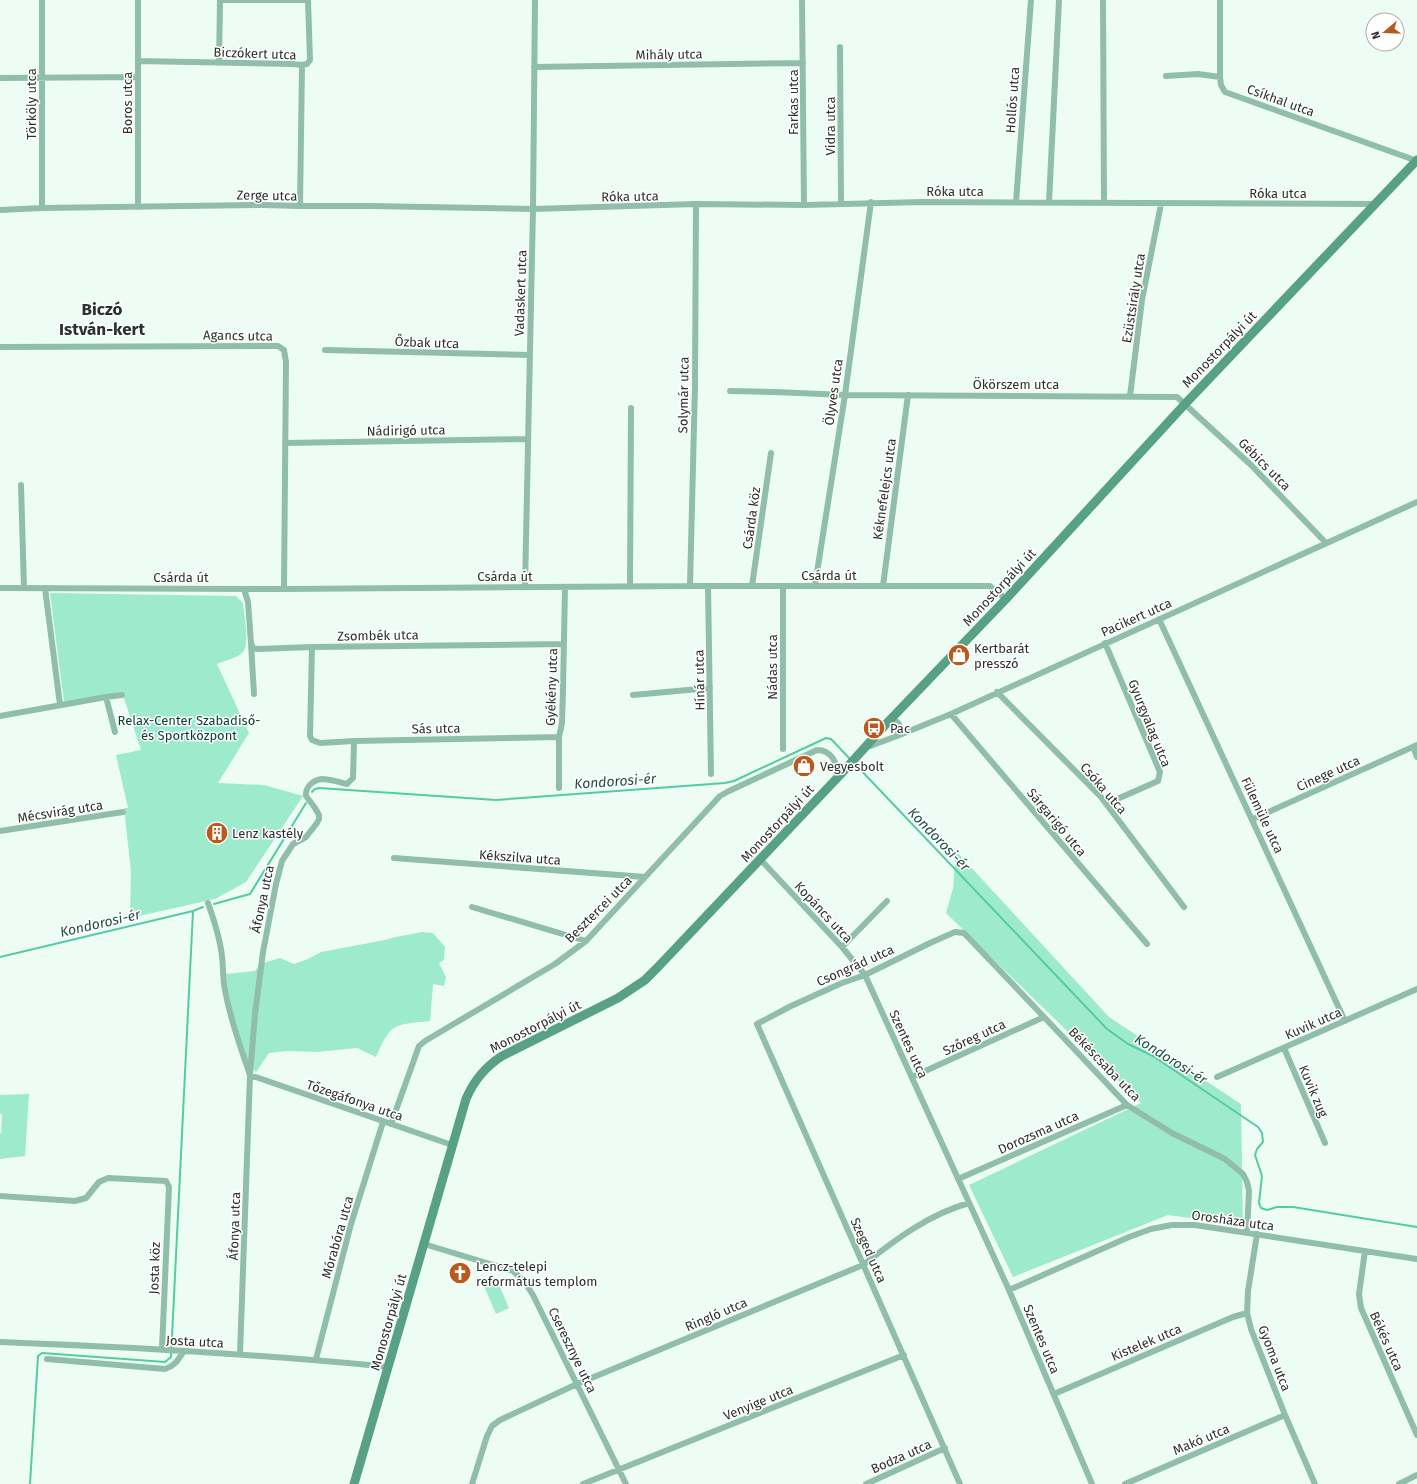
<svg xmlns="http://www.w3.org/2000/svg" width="1417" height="1484" viewBox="0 0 1417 1484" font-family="'Fira Sans',sans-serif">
<rect width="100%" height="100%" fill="#edfdf6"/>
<path fill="#9eeacd" d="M50 593 236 596 243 603C244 614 250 644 243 652 236 659 226 660 217 664L249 733 218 783 264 785 303 796 246 882 215 899 130 918 131 872 124 808H128L116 755 141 750 122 692 64 702Z
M956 851 1109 1017 1241 1104 1243 1225 1168 1215 1013 1277 969 1185 1141 1103 946 913 953 888Z
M422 932 433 933 445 947 444 960 439 963 446 977 444 986 433 984 430 1021C394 1025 391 1022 376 1057L357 1048 317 1052 287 1051 269 1053 256 1072 248 1063 232 1012 227 983 226 974 255 971 260 964 280 958 294 964 308 959 321 952 385 940 396 937Z
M29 1094 25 1156 0 1159V1133H1L2 1114H0V1095Z
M497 1280 509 1308 496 1314 484 1286Z"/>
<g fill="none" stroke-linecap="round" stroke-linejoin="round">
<path stroke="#53cca4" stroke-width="2" d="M855 764 1107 1029 1128 1044 1153 1056 1258 1127 1262 1133 1263 1142 1257 1149 1255 1155 1262 1176 1259 1203 1261 1208 1267 1210 1277 1207H1293L1417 1227
M312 792 315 789 319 788 496 800 725 783 734 781 826 738 831 739 850 759
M214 904 250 894 306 803
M0 957 193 911 203 907
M30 1484 38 1356 42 1353 165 1362 171 1357 193 911"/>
<path stroke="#90beab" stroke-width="6" d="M220 0H308
M802 0 804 205
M1103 0 1104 203
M1220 0V77L1221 85 1225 92 1417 161
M840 47 841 203
M138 61 292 64 302 65
M219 63 220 0
M302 65 307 64 310 60 308 0
M534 67 803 63
M1166 76 1198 74 1220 77
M0 78 138 77
M1016 202 1031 0
M1049 202 1059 0
M300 206 302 65
M138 207V0
M42 208V0
M0 210 42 208 263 205 300 206H369L533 209 696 204 804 205 923 202 1376 204
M0 347 272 346H278L284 350 286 362 284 589
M325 350 529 355
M730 391 775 392 845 395 1177 397 1251 465 1326 543
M1130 396 1142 300 1161 204
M285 443 528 439
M21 485 24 588
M815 585 845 395 871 202
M690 586 695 386 696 204
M708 586 711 774
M752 586 771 453
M883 586 908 395
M525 587 533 209 535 0
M630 587 631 408
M0 588 284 589 690 586H990L1006 599
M45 588 60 705
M244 589 248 602 251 643 253 648 258 649 312 647 564 644
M1159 619 1345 1021
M1105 643 1160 772 1158 781 1106 804
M251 644 254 694
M312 647 310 736 312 740 320 743 354 741 559 737
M997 692 1101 797 1184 907
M633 695 710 688
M106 697 122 695
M951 714 1147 944
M0 716 106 697 115 732
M887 722C900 718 902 726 897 736
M1413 747 1417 757
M865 748 897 736 951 714 1417 502
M783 749V586
M559 788V737L562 723 563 690 565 587
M1253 819 1417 745
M0 831 123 812
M394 858 645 877
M760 859 842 947 865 975 1009 1290 1092 1484
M208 903C214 920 220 938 222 956 223 965 223 975 224 984 229 1015 240 1046 250 1075L452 1145
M472 907 586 941
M842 947 887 901
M1284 1048 1325 1143
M912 1077 1044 1017
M1217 1077 1417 989
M391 1124 419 1046 425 1041 555 964 586 941 720 796 729 791 817 750C832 750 836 763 840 775
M958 1179 1127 1105
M0 1196 75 1201 86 1198 99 1182 108 1178 166 1181 169 1187 162 1349
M1257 1234 1248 1291 1247 1313 1251 1329 1285 1415 1315 1484
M424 1244 513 1271 524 1281 533 1295 626 1484
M1365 1251 1359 1294 1361 1308 1417 1435
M1009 1290 1129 1237 1151 1229 1172 1225H1195L1417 1259
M0 1342C130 1347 259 1354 389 1367
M240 1354 250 1075 255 1014 263 952 276 884 282 861 293 844 306 837 317 823 319 819V815L315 808 306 796C305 787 313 780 322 779 329 779 339 782 347 784L353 778 354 741
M47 1359 165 1369C175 1366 178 1360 184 1351
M316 1359 351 1224 383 1122
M1054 1394 1233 1317 1247 1313
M472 1484 487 1436 492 1426 500 1420 577 1384 863 1265C895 1240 929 1214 969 1203
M583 1484 904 1355
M866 1484 945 1448
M960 1484 757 1024 791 1006 842 983 865 975 930 943 955 932 964 933 1044 1017 1127 1105 1172 1133 1225 1159 1243 1174 1247 1182 1249 1191 1247 1233
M1125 1484 1285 1415
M1399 1484 1417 1475"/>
<path stroke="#58a086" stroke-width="9" d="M354 1484 466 1099C474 1080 485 1067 502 1056L618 998 645 980 657 968 840 775 887 723 1006 599 1185 404 1417 160"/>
</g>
<defs>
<g id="shop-disc" transform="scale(1.15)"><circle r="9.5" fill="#bb581e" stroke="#fff"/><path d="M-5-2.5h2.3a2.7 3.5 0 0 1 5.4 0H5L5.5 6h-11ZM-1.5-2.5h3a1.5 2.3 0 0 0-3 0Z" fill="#fff"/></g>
<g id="bus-disc" transform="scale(1.15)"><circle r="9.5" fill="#bb581e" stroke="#fff"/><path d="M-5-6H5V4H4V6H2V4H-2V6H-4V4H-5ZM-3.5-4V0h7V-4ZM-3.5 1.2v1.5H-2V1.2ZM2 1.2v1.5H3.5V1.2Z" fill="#fff"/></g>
<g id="building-disc" transform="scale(1.15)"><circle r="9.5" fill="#bb581e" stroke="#fff"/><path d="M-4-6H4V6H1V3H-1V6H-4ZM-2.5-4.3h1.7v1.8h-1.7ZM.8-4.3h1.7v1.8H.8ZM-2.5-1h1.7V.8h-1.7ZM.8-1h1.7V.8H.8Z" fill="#fff"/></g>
<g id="church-disc" transform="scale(1.15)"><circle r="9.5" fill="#bb581e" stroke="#fff"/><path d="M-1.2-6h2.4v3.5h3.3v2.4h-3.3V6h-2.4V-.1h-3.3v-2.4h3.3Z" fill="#fff"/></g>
</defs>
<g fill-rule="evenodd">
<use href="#shop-disc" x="959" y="655"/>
<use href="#bus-disc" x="874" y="728"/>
<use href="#shop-disc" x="804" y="766"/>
<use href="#building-disc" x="217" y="833"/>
<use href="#church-disc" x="460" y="1273"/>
</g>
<g text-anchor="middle" stroke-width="3" stroke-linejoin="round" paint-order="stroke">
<g font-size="13" fill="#2b312e" stroke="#fff">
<text transform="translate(255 53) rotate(2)" y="5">Biczókert utca</text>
<text transform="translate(669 54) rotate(-1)" y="5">Mihály utca</text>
<text transform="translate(1012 100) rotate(-86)" y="5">Hollós utca</text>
<text transform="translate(1281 100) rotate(20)" y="5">Csíkhal utca</text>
<text transform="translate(793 102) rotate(-90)" y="5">Farkas utca</text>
<text transform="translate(127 103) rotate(-90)" y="5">Boros utca</text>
<text transform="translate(31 104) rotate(-90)" y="5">Törköly utca</text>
<text transform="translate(830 126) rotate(-90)" y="5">Vidra utca</text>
<text x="955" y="196">Róka utca</text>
<text x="1278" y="198">Róka utca</text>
<text transform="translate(267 195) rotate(1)" y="5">Zerge utca</text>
<text transform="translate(630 196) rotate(-1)" y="5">Róka utca</text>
<text transform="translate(520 293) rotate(-88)" y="5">Vadaskert utca</text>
<text transform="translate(1133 298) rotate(-81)" y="5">Ezüstsirály utca</text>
<text transform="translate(238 335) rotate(1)" y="5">Agancs utca</text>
<text transform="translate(427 342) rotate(2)" y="5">Őzbak utca</text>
<text transform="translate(1219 349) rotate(-46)" y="5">Monostorpályi út</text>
<text x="1016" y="389">Ökörszem utca</text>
<text transform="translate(833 392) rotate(-82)" y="5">Ölyves utca</text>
<text transform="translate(683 395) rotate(-89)" y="5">Solymár utca</text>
<text transform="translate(406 430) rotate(-1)" y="5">Nádirigó utca</text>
<text transform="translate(1265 464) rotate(45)" y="5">Gébics utca</text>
<text transform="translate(884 489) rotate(-82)" y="5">Kéknefelejcs utca</text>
<text transform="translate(751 518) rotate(-82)" y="5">Csárda köz</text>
<text x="829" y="580">Csárda út</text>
<text x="505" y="581">Csárda út</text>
<text x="181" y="582">Csárda út</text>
<text transform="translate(999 587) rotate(-47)" y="5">Monostorpályi út</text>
<text transform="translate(1136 617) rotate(-24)" y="5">Pacikert utca</text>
<text transform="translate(378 635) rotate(-1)" y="5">Zsombék utca</text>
<text transform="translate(772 667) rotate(-90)" y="5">Nádas utca</text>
<text transform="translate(699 680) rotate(-91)" y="5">Hínár utca</text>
<text transform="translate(551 687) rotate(-88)" y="5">Gyékény utca</text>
<text transform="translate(1150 723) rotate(68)" y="5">Gyurgyalag utca</text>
<text transform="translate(436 728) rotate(-1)" y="5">Sás utca</text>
<text transform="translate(1328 773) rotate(-24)" y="5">Cinege utca</text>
<text transform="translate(1104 788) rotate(49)" y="5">Csóka utca</text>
<text transform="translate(60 811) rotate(-9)" y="5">Mécsvirág utca</text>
<text transform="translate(1263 815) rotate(65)" y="5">Fülemüle utca</text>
<text transform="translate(1057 822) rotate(50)" y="5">Sárgarigó utca</text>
<text transform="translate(777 823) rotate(-47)" y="5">Monostorpályi út</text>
<text transform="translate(520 857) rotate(4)" y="5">Kékszilva utca</text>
<text transform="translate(262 899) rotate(-78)" y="5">Áfonya utca</text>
<text transform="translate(598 909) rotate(-45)" y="5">Besztercei utca</text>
<text transform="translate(824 912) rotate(47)" y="5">Kopáncs utca</text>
<text transform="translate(855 965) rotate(-24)" y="5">Csongrád utca</text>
<text transform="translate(1313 1023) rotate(-24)" y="5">Kuvik utca</text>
<text transform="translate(535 1026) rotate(-27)" y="5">Monostorpályi út</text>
<text transform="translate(974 1037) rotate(-25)" y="5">Szőreg utca</text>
<text transform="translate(909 1044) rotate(65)" y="5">Szentes utca</text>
<text transform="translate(1105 1064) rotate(46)" y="5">Békéscsaba utca</text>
<text transform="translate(1314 1091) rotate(67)" y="5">Kuvik zug</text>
<text transform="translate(355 1100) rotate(19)" y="5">Tőzegáfonya utca</text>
<text transform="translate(1038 1132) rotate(-24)" y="5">Dorozsma utca</text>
<text transform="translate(1233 1220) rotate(8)" y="5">Orosháza utca</text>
<text transform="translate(234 1226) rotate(-88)" y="5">Áfonya utca</text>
<text transform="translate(337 1237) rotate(-74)" y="5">Mórabóra utca</text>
<text transform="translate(869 1250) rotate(66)" y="5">Szeged utca</text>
<text transform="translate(154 1268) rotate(-88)" y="5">Josta köz</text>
<text transform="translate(716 1314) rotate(-23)" y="5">Ringló utca</text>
<text transform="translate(388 1322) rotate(-74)" y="5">Monostorpályi út</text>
<text transform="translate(1042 1339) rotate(67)" y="5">Szentes utca</text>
<text transform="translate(195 1341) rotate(3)" y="5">Josta utca</text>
<text transform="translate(1387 1341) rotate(66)" y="5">Békés utca</text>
<text transform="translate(1146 1342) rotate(-23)" y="5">Kistelek utca</text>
<text transform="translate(573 1350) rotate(64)" y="5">Cseresznye utca</text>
<text transform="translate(1275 1358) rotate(69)" y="5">Gyoma utca</text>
<text transform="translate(758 1402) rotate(-22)" y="5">Venyige utca</text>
<text transform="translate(1201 1439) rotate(-23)" y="5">Makó utca</text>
<text transform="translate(901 1456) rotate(-24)" y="5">Bodza utca</text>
</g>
<g font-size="13" fill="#2b312e" stroke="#fff" text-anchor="start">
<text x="974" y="653">Kertbarát<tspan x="974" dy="15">presszó</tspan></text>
<text x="890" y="733">Pac</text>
<text x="820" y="771">Vegyesbolt</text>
<text x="232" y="838">Lenz kastély</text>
<text x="476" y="1271">Lencz-telepi<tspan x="476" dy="15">református templom</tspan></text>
</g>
<g font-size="13" fill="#083f2f" stroke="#fff">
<text x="189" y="725">Relax-Center Szabadiső-<tspan x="189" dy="15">és Sportközpont</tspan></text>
</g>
<g font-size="14" font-style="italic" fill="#1f5140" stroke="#fff">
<text transform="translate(615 781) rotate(-4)" y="5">Kondorosi-ér</text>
<text transform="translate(939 839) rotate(46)" y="5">Kondorosi-ér</text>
<text transform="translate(100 923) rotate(-13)" y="5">Kondorosi-ér</text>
<text transform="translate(1171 1059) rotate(32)" y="5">Kondorosi-ér</text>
</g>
<g font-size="17" font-weight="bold" fill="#2b312e" stroke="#fff">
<text x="102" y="315">Biczó<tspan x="102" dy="20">István-kert</tspan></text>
</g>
</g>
<g transform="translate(1385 32) rotate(251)"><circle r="19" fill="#ffffff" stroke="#aaadab"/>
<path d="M0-3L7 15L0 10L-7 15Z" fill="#bb581e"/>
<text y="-6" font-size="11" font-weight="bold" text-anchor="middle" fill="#2b312e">N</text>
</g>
</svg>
